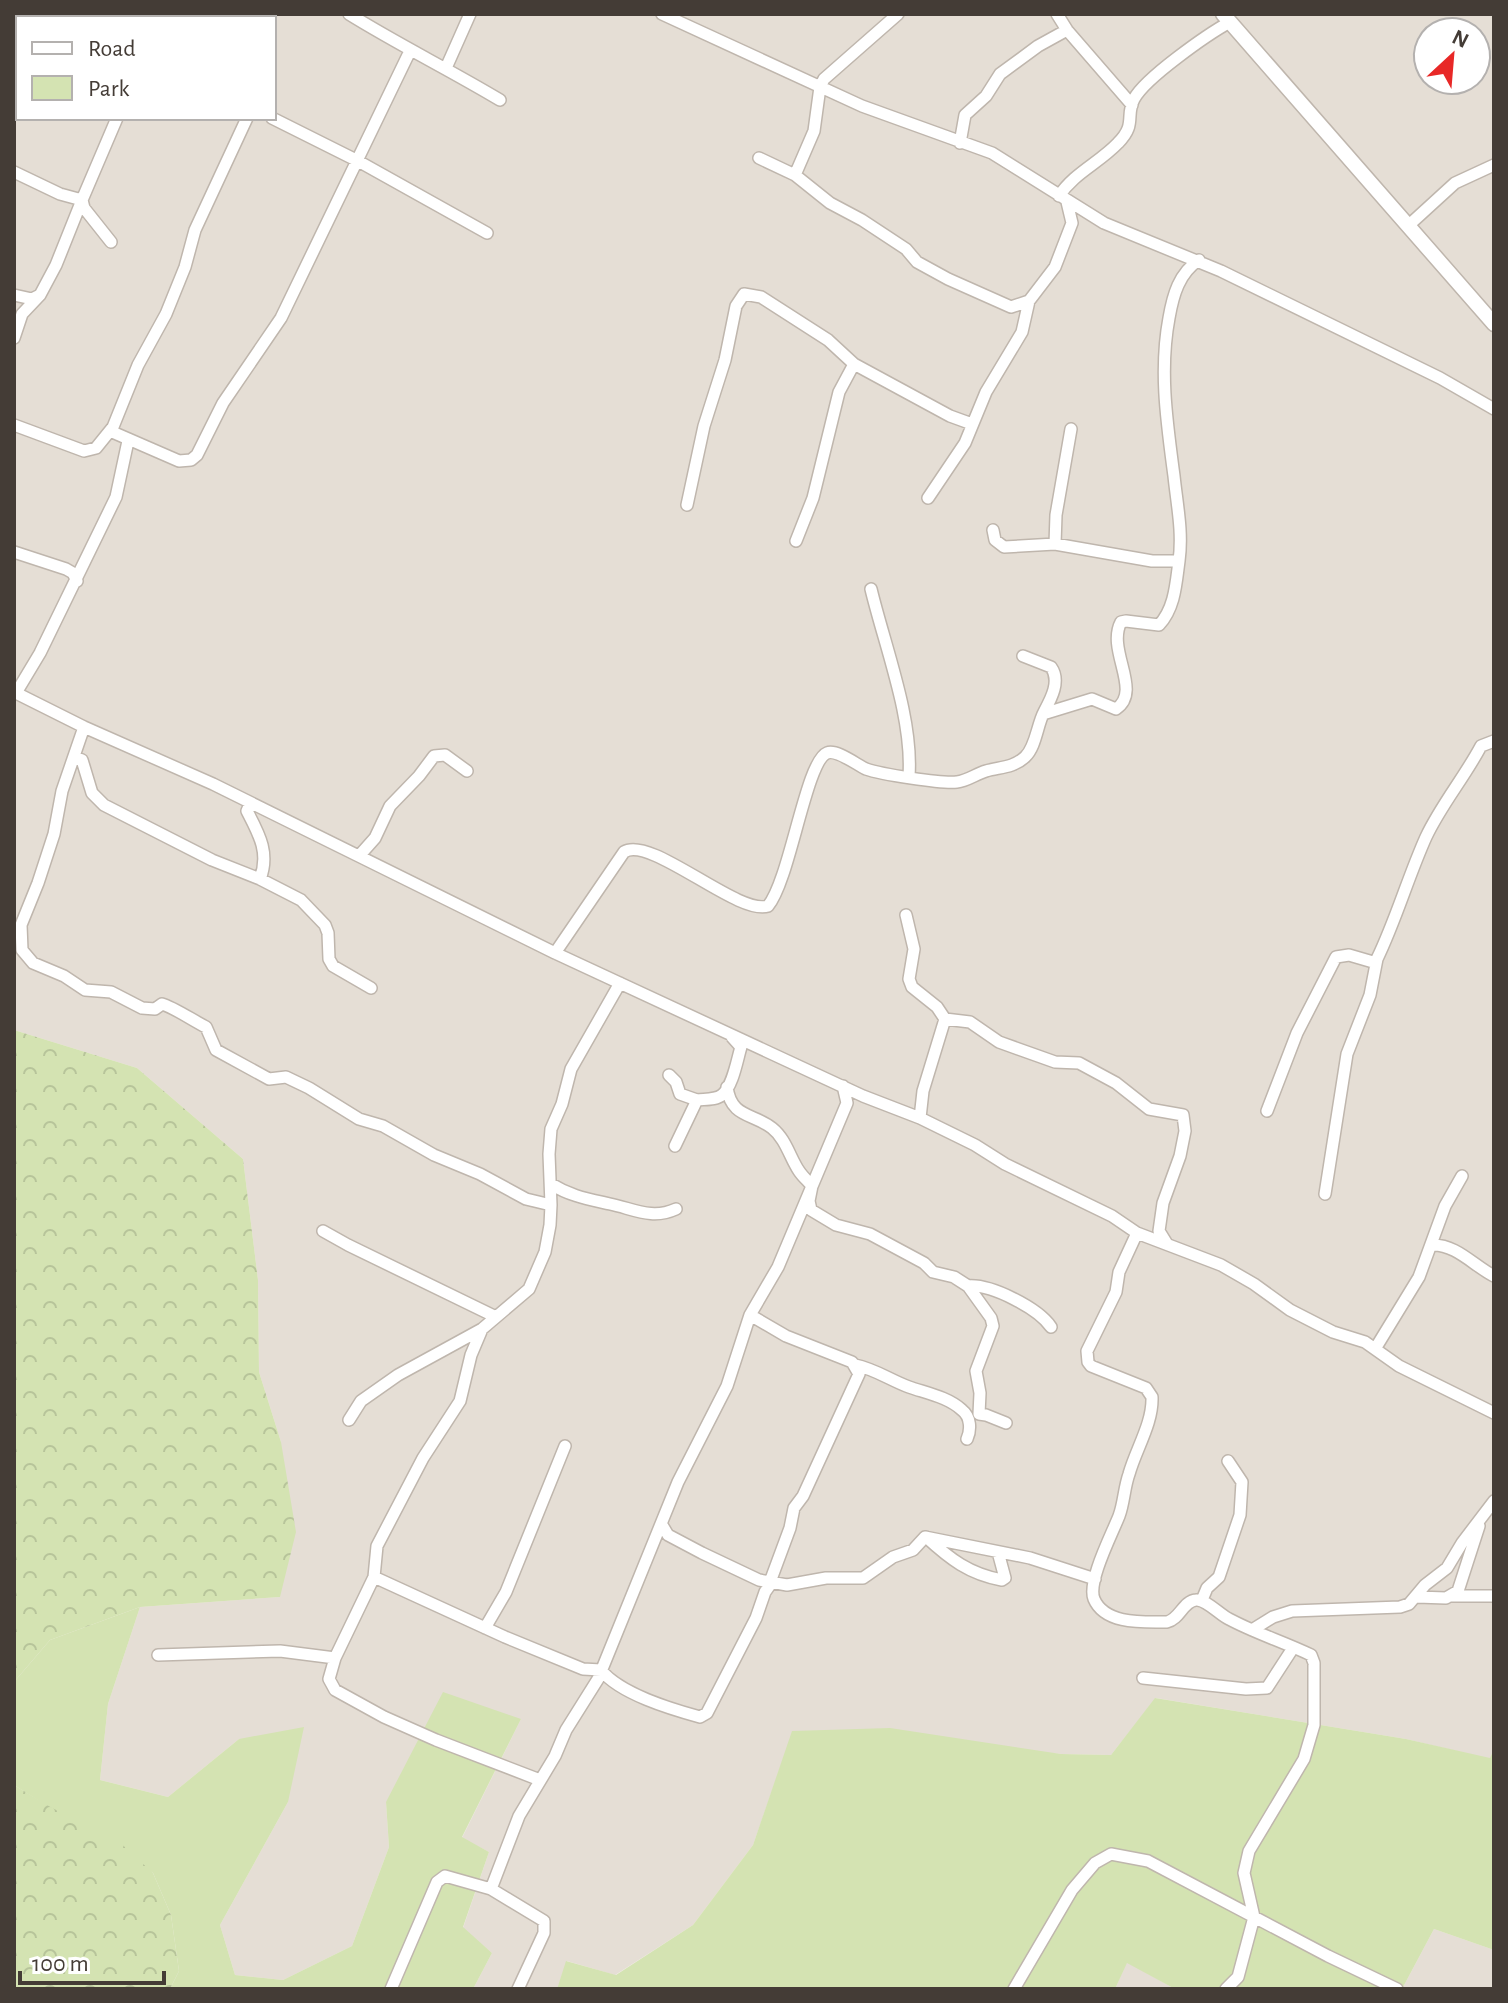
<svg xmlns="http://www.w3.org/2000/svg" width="1508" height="2003" viewBox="0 0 1508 2003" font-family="'Alegreya Sans',sans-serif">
<defs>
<pattern id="forest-crowns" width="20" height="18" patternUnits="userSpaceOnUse" patternTransform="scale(2)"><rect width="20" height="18" fill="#d4e3b2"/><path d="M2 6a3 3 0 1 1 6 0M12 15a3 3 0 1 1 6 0" fill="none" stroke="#b7c49a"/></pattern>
</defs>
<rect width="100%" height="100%" fill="#f2ede6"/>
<path fill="#e5ded5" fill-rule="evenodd" d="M14 14H1494V1749L1490 1759 1406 1739 1156 1698 1111 1755 1061 1754 793 1731 753 1845 693 1925 615 1975 567 1961 557 1989H473L492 1953 463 1928 489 1852 462 1838 521 1719 386 1802 389 1847 352 1946 283 1980 235 1975 220 1925 288 1802 239 1739 168 1797 100 1780 108 1704 140 1607 280 1597 281 1442 259 1372 258 1280 243 1159 137 1068 14 1030ZM18 18H274V118H18ZM1428 32H1476V80H1428Z
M1434 1929 1494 1950V1989H1402Z
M1127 1962 1175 1989H1115Z"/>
<path fill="#d4e3b2" d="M140 1607 108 1704 100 1780 168 1797 239 1739 304 1727 288 1802 220 1925 235 1975 283 1980 352 1946 389 1847 386 1802 443 1692 521 1719 462 1837 489 1852 463 1927 492 1953 473 1989H170L179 1971 171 1915 153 1873 14 1785V1682L50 1640Z
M1155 1698 1406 1739 1490 1758 1494 1749V1950L1434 1929 1402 1989H1175L1127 1963 1115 1989H557L566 1961 616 1975 693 1925 753 1845 792 1731 890 1728 1061 1754 1111 1755Z"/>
<path fill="url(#forest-crowns)" d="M14 1030 137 1068 243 1159 258 1280 259 1372 281 1442 296 1532 280 1597 140 1607 50 1640 14 1682Z
M14 1785 52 1808 114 1837 153 1873 171 1915 179 1971 170 1989H14Z"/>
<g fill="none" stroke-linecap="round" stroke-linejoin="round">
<g stroke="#bfb6ad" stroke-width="14">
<path id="minor" d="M349 14C399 45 450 70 500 100
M662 14 862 106 992 153 1104 223 1221 271 1440 378 1494 409
M1057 14 1067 30 1132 105
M446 68 470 14
M272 118 358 161 487 233
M960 143 965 115 986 96 1000 74 1038 46 1067 30
M759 158 795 175 830 203 862 220 906 249 917 262 948 279 1011 307 1029 301 1055 267 1072 223 1067 202
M14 172 60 194 82 200 117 118
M795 175 814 131 820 87 824 79 898 14
M1059 196C1074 173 1099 163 1118 143 1137 124 1125 116 1134 99 1145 78 1208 34 1230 22
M82 200 84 208 111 242
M1409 225 1455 183 1494 165
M14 295 32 299 40 295
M14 338 22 314 40 295 56 265 82 200
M14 425 84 451 96 448 113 427 138 365 166 314 185 267 195 230 247 118
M110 431 179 461 191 460 197 455 223 403 281 318 410 51
M928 498 965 443 986 392 1022 332 1029 301
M687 505 704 426 725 360 736 306 744 294 761 297 828 340 854 364 950 416 972 424
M993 530 995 540 1004 547 1055 544 1152 561H1179C1183 532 1177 505 1174 476 1167 423 1159 371 1169 318 1173 295 1179 273 1199 260
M796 541 813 498 839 392 854 364
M1055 544 1056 515 1071 429
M14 552 66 569 73 573 77 581
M871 589C885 647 913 718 909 776
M14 692 84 727 213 784 555 953 863 1096 920 1118 975 1145 1005 1164 1112 1216 1137 1233 1221 1265 1254 1284 1290 1310 1333 1332 1365 1342 1399 1366 1494 1413
M16 693 40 653 116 497 128 441
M1043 714 1092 699 1116 709C1143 691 1106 650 1121 622L1126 621 1159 625C1175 608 1176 583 1179 561
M84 727 62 791 54 834 38 883 21 925 22 950 33 963 64 976 85 990 111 992 142 1008 155 1009 162 1004C173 1007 194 1021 206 1027L216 1050 269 1079 286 1077 309 1088 359 1119 383 1126 434 1155 480 1174 526 1199 551 1205
M74 757 82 760 92 793 104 805 212 860 260 879 301 900 325 925 328 933 329 959 333 966 371 988
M250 804 247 811C259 834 270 853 260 879
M359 856 375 838 390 806 419 776 434 756 445 755 467 771
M906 915 914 949 909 979 912 987 937 1007 945 1019 923 1091 920 1118
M555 953 624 852C651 835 738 916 768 906 790 880 806 761 827 753 837 749 857 765 866 769 880 774 942 784 957 782 967 781 976 774 986 771 1000 767 1013 768 1025 757 1036 747 1037 725 1044 712 1051 699 1061 681 1051 667L1023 656
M945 1019 970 1022 999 1042 1055 1062 1079 1063 1116 1083 1149 1109 1183 1115 1185 1131 1180 1156 1163 1203 1159 1231 1167 1244
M669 1075 676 1082 680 1094 697 1100
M727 1087C731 1118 753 1113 772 1128 786 1139 790 1158 799 1171 803 1177 808 1181 812 1186L809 1201 811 1210 836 1225 870 1234 924 1263 933 1272 954 1277 968 1286 991 1318 993 1326 976 1371 980 1393 979 1414 986 1415 1006 1423
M1267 1111 1297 1033 1336 957 1349 955 1373 962 1377 959C1396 920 1408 877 1426 837 1441 805 1464 778 1481 746L1494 741
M675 1146 697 1100C705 1099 716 1100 722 1095 733 1086 737 1060 741 1047L732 1037
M551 1184C570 1196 588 1199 610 1204 634 1209 652 1220 676 1209
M1325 1194 1347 1054 1370 995 1377 959
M323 1231 348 1245 496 1317
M1137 1233 1119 1272 1116 1292 1087 1351 1088 1362 1091 1366 1146 1388 1152 1397C1153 1423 1136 1449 1129 1474 1124 1488 1124 1503 1119 1516 1112 1534 1087 1582 1094 1599 1105 1625 1144 1622 1167 1622 1180 1619 1183 1601 1196 1600 1206 1599 1220 1615 1229 1619 1255 1633 1284 1642 1311 1655L1314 1663V1725L1304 1759 1249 1851 1244 1873 1254 1917 1238 1977 1226 1989
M1432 1245C1456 1244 1474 1266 1494 1276
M968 1286C991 1284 1038 1308 1051 1327
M750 1315 786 1336 852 1362 859 1374 803 1496 794 1508 790 1528 770 1582
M482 1329 471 1355 460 1401 423 1458 377 1546 374 1577 335 1658 329 1679 335 1690 384 1717 436 1740 540 1780
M1375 1349 1419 1277 1445 1206 1462 1176
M855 1365C875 1369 890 1380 909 1387 926 1393 948 1397 962 1410 971 1417 971 1430 967 1439
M349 1420 361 1401 398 1375 482 1329 529 1289 545 1252 550 1225 551 1205 549 1154 551 1129 562 1104 571 1069 620 983
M662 1525 668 1535 702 1553 759 1580 787 1585 826 1578H863L893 1557 913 1550 925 1537
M925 1537 1030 1558 1095 1579
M926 1537C950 1559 969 1574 1002 1580L1005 1578 998 1552
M374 1577 505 1637 583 1669 601 1670C620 1694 671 1709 700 1717L707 1713 756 1618 765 1592 772 1582
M1452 1596H1494
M1417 1597 1446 1598 1458 1591 1479 1526
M1202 1600 1207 1588 1219 1577 1240 1515 1242 1482 1228 1461
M485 1628 506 1592 565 1446
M1252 1630 1273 1617 1292 1611 1400 1607 1409 1604 1425 1585 1447 1568 1462 1543 1494 1501
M158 1655 280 1651 335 1658
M1143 1678 1246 1689 1267 1688 1293 1648
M491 1889 519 1816 555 1756 566 1730 598 1679 678 1482 727 1386 750 1315 778 1267 847 1103 843 1086
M391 1989 437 1882 445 1876 491 1889 544 1921V1933L518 1989
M1014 1989 1072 1890 1095 1863 1111 1854 1148 1861 1328 1956 1397 1989"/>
</g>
<g stroke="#bfb6ad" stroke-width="17">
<path id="tertiary" d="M1223 14 1494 324"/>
</g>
<use href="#minor" stroke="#fff" stroke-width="11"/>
<use href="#tertiary" stroke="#fff" stroke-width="14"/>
</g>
<rect width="1508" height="2003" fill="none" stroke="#443c36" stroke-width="32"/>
<rect x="16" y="16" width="260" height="104" fill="#ffffff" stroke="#b4b1af" stroke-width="2"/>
<rect x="32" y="42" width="40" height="12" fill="#ffffff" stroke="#b4b1af" stroke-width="2"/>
<text x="88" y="56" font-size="24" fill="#443c36">Road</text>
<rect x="32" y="76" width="40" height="24" fill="#d4e3b2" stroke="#b4b1af" stroke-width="2"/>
<text x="88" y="96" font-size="24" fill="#443c36">Park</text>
<g transform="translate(1452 56) rotate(26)"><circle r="38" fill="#ffffff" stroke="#b4b1af" stroke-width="2"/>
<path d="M0-6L14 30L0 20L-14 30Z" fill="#e82827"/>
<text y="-12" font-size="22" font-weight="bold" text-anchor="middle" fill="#443c36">N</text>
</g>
<path d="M20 1971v12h144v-12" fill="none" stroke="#443c36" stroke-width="4"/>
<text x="32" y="1971" font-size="24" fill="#443c36" stroke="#ffffff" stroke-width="6" paint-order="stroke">100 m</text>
</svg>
